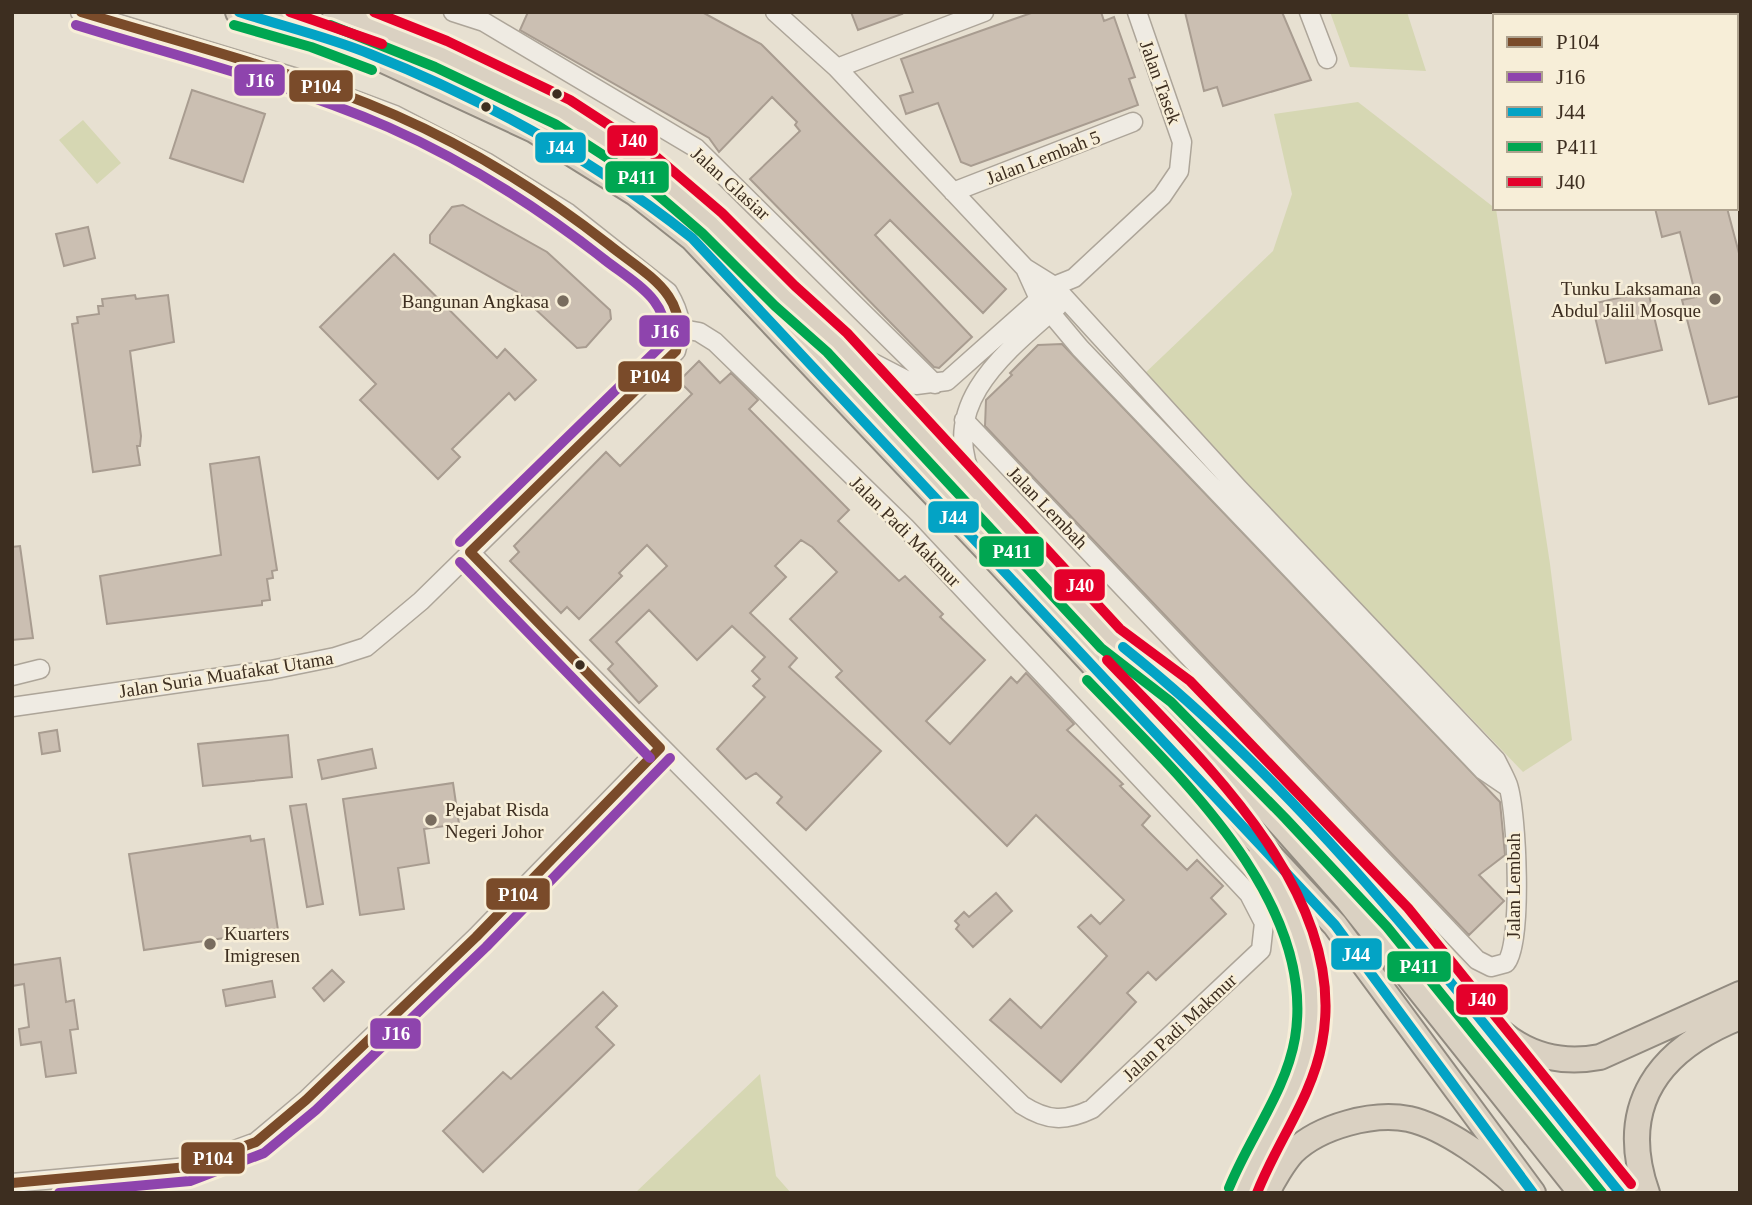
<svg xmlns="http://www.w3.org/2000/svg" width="1752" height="1205" viewBox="0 0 1752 1205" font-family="Georgia,serif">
<rect width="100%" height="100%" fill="#e7e0d1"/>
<path fill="#d6d7b3" d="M1330 12H1407L1426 71 1350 67Z
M1358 102 1496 209 1550 564 1572 740 1523 772 1142 376 1273 251 1292 194 1274 114Z
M83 120 121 163 97 184 59 140Z
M760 1074 776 1176 791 1193H635Z"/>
<path fill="#cbbfb2" stroke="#a89c90" stroke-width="2" d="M528 12H702L761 44 1006 289 983 313 890 220 875 235 972 337 939 368 934 367 750 179 800 131 795 125 797 122 772 97 719 152 709 138 520 30Z
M851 12H901L902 14 858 30Z
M1034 12H1101L1104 21 1114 17 1135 77 1129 79 1138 105 971 166 961 162 938 103 906 114 900 96 913 92 901 59Z
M1185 12H1282L1311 80 1223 106 1217 87 1204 91Z
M192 90 265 114 243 182 170 158Z
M463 205 547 252 610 310 611 319 586 347 577 348 517 292 430 243V235L452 207Z
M1655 208H1727L1740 257V396L1709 404 1682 300 1696 297 1680 232 1662 237Z
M88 227 95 258 64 266 56 234Z
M394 254 497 358 505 349 536 380 515 400 509 393 452 449 460 457 438 479 360 400 376 384 320 327Z
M1648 291 1662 350 1606 363 1592 304Z
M135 295 136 299 168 295 174 342 130 351 141 436 140 446H137L140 465 93 472 72 324 78 323 77 317 99 314 98 306H103L102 299Z
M1062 344 1500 802 1505 855 1479 875 1504 901 1469 935 985 426 986 400 1012 375 1010 373 1038 345Z
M699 361 720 383 731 373 758 400 749 409 849 510 838 521 899 581 905 576 943 614 940 617 985 660 926 721 950 744 1011 677 1017 683 1026 673 1074 724 1067 730 1123 784 1120 786 1150 816 1142 825 1187 870 1197 860 1223 886 1211 898 1226 914 1156 980 1148 972 1127 993 1136 1002 1061 1082 990 1020 1010 999 1041 1028 1107 956 1078 927 1091 915 1100 924 1124 900 1036 815 1007 846 836 677 842 671 790 619 837 572 812 547 801 540 775 566 786 577 750 613 797 658 789 667 881 751 806 830 777 803 782 797 756 773 746 779 717 749 765 697 753 686 760 679 752 671 765 657 732 626 697 660 649 610 616 642 657 686 639 703 608 669 613 664 590 640 667 566 647 545 619 573 622 576 579 619 567 607 561 613 510 561 519 552 514 546 606 452 620 466 692 394 679 381Z
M259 457 277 570 272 571 273 578 267 579 270 600 262 601V605L107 624 100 576 221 555 210 464Z
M20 546 33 638 12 640V547Z
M57 730 60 751 42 754 39 733Z
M288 735 292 777 203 786 198 744Z
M372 749 376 768 322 779 318 760Z
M453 783 459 824 424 829 429 863 398 868 404 909 360 915 343 799Z
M306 804 323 904 307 907 290 806Z
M250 836 251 841 264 839 278 930 144 950 129 854Z
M996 893 1012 911 973 947 956 929 959 925 955 921 964 912 969 917Z
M60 958 66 1002 74 1000 78 1029 70 1030 76 1073 46 1077 41 1042 21 1045 19 1029 29 1027 24 984 12 986V965Z
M332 970 344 982 324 1001 313 988Z
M272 981 275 997 226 1006 223 990Z
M603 992 617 1006 596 1027 614 1045 483 1172 443 1131 503 1072 511 1079Z"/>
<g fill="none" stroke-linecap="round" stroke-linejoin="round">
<g stroke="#ada599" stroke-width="21">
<path id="minor" d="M453 12 484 22 696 148 935 384
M775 12 837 68 1025 268 1054 286 1238 488 1496 760C1500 768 1505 777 1508 785 1517 812 1523 943 1506 963L1491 967 1477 960 964 420
M1309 12 1327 59
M837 68 984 12
M953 192 1133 122
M1025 268 1039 299 1080 348 1483 770 1508 787
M856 354 916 385 947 381 1054 286 1074 278 1162 196 1179 171 1182 142 1137 12
M975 484C935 406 1004 353 1058 306
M470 552C651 739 836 923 1022 1105 1047 1121 1065 1122 1092 1109L1261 950 1264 923 1249 894 905 527 715 342 699 332 682 329
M12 676 40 669
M12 707 271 670 335 657 366 647 421 601 676 351C683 327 681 314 668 292L568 213 486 162 395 115 294 77 80 12
M12 1183 188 1167 256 1142 306 1100 476 937 660 748"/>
</g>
<g stroke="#928b80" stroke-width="28">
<path id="highway" d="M238 12 370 54 534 130 635 193 692 238 989 552 1335 925 1533 1193
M335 12C443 51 552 97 644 166 714 218 772 285 837 342L1173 703 1347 899 1581 1193
M1203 715 1398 918 1620 1193
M1502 1033C1531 1057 1563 1064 1600 1057L1740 994
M1242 1193C1252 1163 1272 1135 1286 1106 1332 1006 1311 948 1260 857
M1267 1193C1273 1180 1284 1162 1293 1152 1320 1126 1373 1112 1409 1119 1445 1127 1492 1162 1518 1187
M1647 1193C1616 1105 1659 1049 1740 1017"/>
</g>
<use href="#minor" stroke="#efebe3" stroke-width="18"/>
<use href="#highway" stroke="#dad1c2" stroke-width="24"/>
<g stroke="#f7eed8" stroke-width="16">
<path id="bus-1" d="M81 12C186 44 294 71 395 115 470 148 543 193 608 244 646 275 691 294 676 351L470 552
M470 552 660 748
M12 1183 188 1167 256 1142 306 1100 476 937 660 748"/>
</g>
<g stroke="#f7eed8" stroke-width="16">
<path id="bus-2" d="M76 25C180 57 288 84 388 127 465 161 539 208 605 260 633 282 674 302 663 344L460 542
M460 562 650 758
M59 1193 190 1181 264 1153 316 1110 486 947 670 758"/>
</g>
<g stroke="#f7eed8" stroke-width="16">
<path id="bus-3" d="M239 12C282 26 328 37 370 54 486 100 595 161 692 238L1335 925 1533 1193
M1123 647C1316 800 1466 1003 1620 1193"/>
</g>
<g stroke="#f7eed8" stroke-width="16">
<path id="bus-4" d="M234 25 311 47 372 70
M330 25 435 67 555 124 637 177 702 233 775 306 827 352 1101 648 1171 702 1285 818 1387 927 1602 1193
M1087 680C1173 770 1318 899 1295 1038 1286 1091 1249 1138 1229 1188"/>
</g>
<g stroke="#f7eed8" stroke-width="16">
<path id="bus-5" d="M290 12 382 44
M374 12 447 41 570 100 653 154 722 213 795 286 847 333 1120 629 1190 681 1408 908 1631 1184
M1107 660C1199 757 1351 894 1322 1043 1312 1097 1277 1142 1257 1193"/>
</g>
<use href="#bus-1" stroke="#7a4b2a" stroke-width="10"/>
<use href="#bus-2" stroke="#8e44ad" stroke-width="10"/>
<use href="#bus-3" stroke="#03a3c5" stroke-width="10"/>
<use href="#bus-4" stroke="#00a651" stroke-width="10"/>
<use href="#bus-5" stroke="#e4002b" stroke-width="10"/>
</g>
<g fill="#3d2e20" stroke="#f7eed8" stroke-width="2.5">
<circle cx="557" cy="94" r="6"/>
<circle cx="486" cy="107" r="6"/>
<circle cx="580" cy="665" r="6"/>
</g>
<g fill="#786c5e" stroke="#f7eed8" stroke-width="2.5">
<circle cx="1715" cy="299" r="7"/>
<circle cx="563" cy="301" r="7"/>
<circle cx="431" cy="820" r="7"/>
<circle cx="210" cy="944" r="7"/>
</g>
<g text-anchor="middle" stroke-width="5" stroke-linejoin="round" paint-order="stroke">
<g font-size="19" fill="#3d2e20" stroke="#f7eed8">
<text transform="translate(1161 82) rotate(70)" y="7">Jalan Tasek</text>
<text transform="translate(1043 157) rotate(-21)" y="7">Jalan Lembah 5</text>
<text transform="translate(731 183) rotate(42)" y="7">Jalan Glasiar</text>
<text transform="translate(1048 507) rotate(46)" y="7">Jalan Lembah</text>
<text transform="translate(906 531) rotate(45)" y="7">Jalan Padi Makmur</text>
<text transform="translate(226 674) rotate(-9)" y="7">Jalan Suria Muafakat Utama</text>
<text transform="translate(1513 886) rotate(-90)" y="7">Jalan Lembah</text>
<text transform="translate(1179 1027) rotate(-43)" y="7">Jalan Padi Makmur</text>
</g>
<g font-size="19" fill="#3d2e20" stroke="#f7eed8" text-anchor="end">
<text x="1701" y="295">Tunku Laksamana<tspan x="1701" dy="22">Abdul Jalil Mosque</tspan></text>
<text x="549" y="308">Bangunan Angkasa</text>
<text x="445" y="816" text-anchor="start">Pejabat Risda<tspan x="445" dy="22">Negeri Johor</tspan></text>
<text x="224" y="940" text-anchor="start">Kuarters<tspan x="224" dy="22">Imigresen</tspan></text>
</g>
</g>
<g stroke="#f7eed8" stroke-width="2.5">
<rect x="233" y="63" width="53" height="34" rx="7" fill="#8e44ad"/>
<rect x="288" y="69" width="66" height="34" rx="7" fill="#7a4b2a"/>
<rect x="606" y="124" width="53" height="33" rx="7" fill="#e4002b"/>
<rect x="534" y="131" width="53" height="33" rx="7" fill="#03a3c5"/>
<rect x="604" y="160" width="66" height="34" rx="7" fill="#00a651"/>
<rect x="638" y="314" width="53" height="34" rx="7" fill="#8e44ad"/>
<rect x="617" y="360" width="66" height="33" rx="7" fill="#7a4b2a"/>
<rect x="927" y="500" width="53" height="34" rx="7" fill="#03a3c5"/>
<rect x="978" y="535" width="67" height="33" rx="7" fill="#00a651"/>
<rect x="1053" y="568" width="53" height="34" rx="7" fill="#e4002b"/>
<rect x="485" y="877" width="66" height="34" rx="7" fill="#7a4b2a"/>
<rect x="1330" y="937" width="53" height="34" rx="7" fill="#03a3c5"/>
<rect x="1386" y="950" width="66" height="33" rx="7" fill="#00a651"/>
<rect x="1455" y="983" width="54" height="33" rx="7" fill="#e4002b"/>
<rect x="369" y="1017" width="53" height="33" rx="7" fill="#8e44ad"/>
<rect x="180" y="1141" width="66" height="34" rx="7" fill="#7a4b2a"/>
</g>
<g font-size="19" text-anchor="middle" font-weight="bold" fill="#fff">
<text x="260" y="87">J16</text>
<text x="321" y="93">P104</text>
<text x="633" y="147">J40</text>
<text x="560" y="154">J44</text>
<text x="637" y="184">P411</text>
<text x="665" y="338">J16</text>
<text x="650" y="383">P104</text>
<text x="953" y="524">J44</text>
<text x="1012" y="558">P411</text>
<text x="1080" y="592">J40</text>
<text x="518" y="901">P104</text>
<text x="1356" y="961">J44</text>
<text x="1419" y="973">P411</text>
<text x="1482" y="1006">J40</text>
<text x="396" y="1040">J16</text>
<text x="213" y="1165">P104</text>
</g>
<rect width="1752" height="1205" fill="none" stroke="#3d2e20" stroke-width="28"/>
<rect x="1493" y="14" width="245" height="196" fill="#f7eed8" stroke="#ada18e" stroke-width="2"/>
<rect x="1507" y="37" width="35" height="10" fill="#7a4b2a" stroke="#ada18e" stroke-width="2"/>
<text x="1556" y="49" font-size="21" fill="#3d2e20">P104</text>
<rect x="1507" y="72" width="35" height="10" fill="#8e44ad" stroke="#ada18e" stroke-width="2"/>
<text x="1556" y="84" font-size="21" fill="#3d2e20">J16</text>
<rect x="1507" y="107" width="35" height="10" fill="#03a3c5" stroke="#ada18e" stroke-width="2"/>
<text x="1556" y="119" font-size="21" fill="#3d2e20">J44</text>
<rect x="1507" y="142" width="35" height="10" fill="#00a651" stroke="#ada18e" stroke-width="2"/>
<text x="1556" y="154" font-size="21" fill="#3d2e20">P411</text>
<rect x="1507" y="177" width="35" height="10" fill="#e4002b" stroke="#ada18e" stroke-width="2"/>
<text x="1556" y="189" font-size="21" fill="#3d2e20">J40</text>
</svg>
